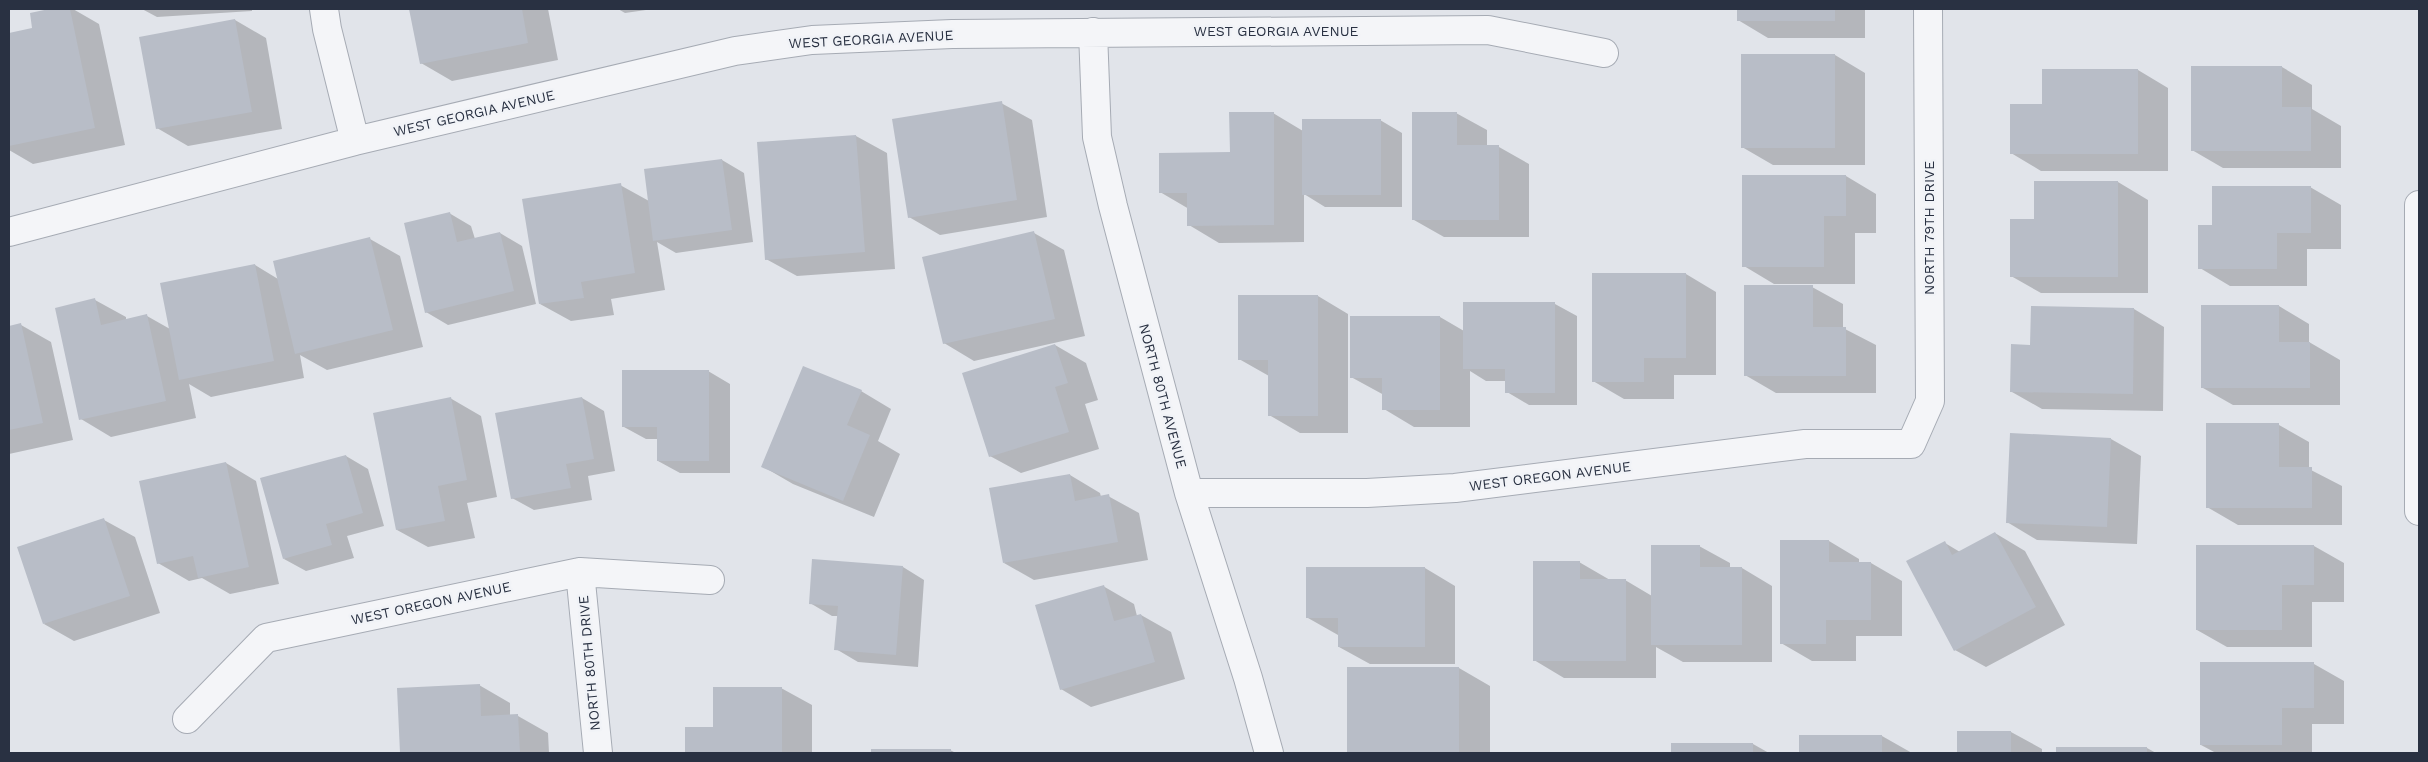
<svg xmlns="http://www.w3.org/2000/svg" width="2428" height="762" viewBox="0 0 2428 762" font-family="'Work Sans',sans-serif">
<rect width="100%" height="100%" fill="#e1e4ea"/>
<path fill="#0003" d="M55 9H73L99 24 125 145 33 164 9 150V34L34 29 31 14Z
M142 9H252V11L157 17Z
M411 9H548L558 60 452 81 421 63Z
M618 9H653L625 13Z
M1738 9H1865V38H1768L1738 20Z
M235 20 266 38 282 129 188 146 157 128Z
M1835 55 1865 73V165H1773L1742 147Z
M2192 67H2282L2312 85V109L2341 126V168H2223L2192 150Z
M2138 70 2168 88V171H2041L2011 153Z
M1001 103 1032 120 1047 217 940 235 909 217Z
M1273 113 1303 131 1380 120 1402 133V207H1325L1304 194V242L1219 243 1189 225V209L1160 192 1231 153Z
M1456 113 1487 130V147H1499L1529 164V237H1444L1414 220Z
M856 136 887 153 895 269 797 276 766 259 758 143Z
M722 160 744 173 753 242 676 253 657 242 665 290 611 299 614 315 571 321 540 304 620 185 649 201Z
M1846 176 1876 194V233H1855V284H1774L1744 266Z
M2118 182 2148 200V293H2041L2011 276Z
M2310 187 2341 205V249H2307V286H2230L2200 268 2213 226Z
M449 213 471 226 475 239 500 233 522 246 536 304 448 325 426 312Z
M1034 233 1064 250 1085 336 974 361 944 343Z
M370 239 400 256 423 347 327 370 300 355 304 378 211 397 189 384 196 418 111 437 81 419 95 300 126 317V320L147 316 170 329 255 265 278 279Z
M1686 274 1716 292V375H1674V399H1624L1593 381Z
M1812 287 1843 304V328L1876 345V393H1776L1745 375Z
M1239 296H1318L1348 314V433H1300L1269 415V376L1239 359Z
M1555 304 1577 316V405H1529L1507 392V381H1486L1470 371V427H1414L1384 409V395L1351 377 1440 317 1464 331Z
M2279 306 2309 324V342L2340 360V405H2233L2203 388Z
M2032 308 2134 309 2164 327 2163 411 2042 409 2012 392 2031 346Z
M21 325 51 342 73 440 9 454V327Z
M1055 345 1086 363 1098 400 1085 404 1099 449 1021 473 990 456Z
M708 371 730 384V473H680L658 461V439H646L624 427Z
M861 391 891 409 878 441 900 454 874 517 793 484 762 466Z
M450 398 481 416 497 497 467 503 475 538 428 547 397 530Z
M582 398 604 411 615 471 588 476 592 500 534 510 512 498Z
M2279 425 2309 442V469L2342 486V525H2238L2207 507Z
M2111 439 2141 456 2137 544 2037 540 2007 522Z
M346 456 368 469 384 526 347 536 354 558 306 571 284 559Z
M226 463 256 481 279 584 230 594 202 578 189 581 158 563Z
M1070 475 1100 493 1101 497 1108 496 1139 513 1148 560 1034 580 1004 563Z
M104 520 135 537 160 613 74 641 44 624Z
M1995 533 2025 551 2065 625 1986 667 1955 650 1945 543 1960 552Z
M1829 541 1859 559V563H1871L1902 581V636H1856V661H1812L1781 643Z
M1699 546 1730 563V568H1742L1772 586V662H1683L1656 647V678H1564L1534 660 1579 562 1610 580H1625L1652 596Z
M2314 546 2344 563V602H2312V647H2227L2197 630Z
M903 567 924 580 918 667 858 662 836 649 838 616H832L810 603Z
M1425 568 1455 586V664H1370L1339 647 1338 635 1308 618Z
M1103 586 1134 604 1137 616 1141 615 1171 632 1185 679 1091 707 1061 689Z
M2314 664 2344 681V724H2312V753H2216L2201 745Z
M1348 668H1459L1490 686V753H1348Z
M479 685 510 703V716H518L548 733 549 753H402L399 689Z
M781 688 812 705V753H686V728H714Z
M1958 732H2011L2042 749V753H1958Z
M1800 736H1882L1912 753H1800Z
M1672 744H1753L1769 753H1672Z
M2057 748H2147L2156 753H2057Z
M872 750H950L956 753H872Z"/>
<path fill="#b8bdc7" d="M49 9H70L95 128 9 146V33L32 28 30 13Z
M409 9H522L528 43 420 64Z
M1737 9H1835V21H1737Z
M235 19 252 112 156 129 139 37Z
M1741 54H1835V148H1741Z
M2191 66H2282V107H2311V151H2191Z
M2042 69H2138V154H2010V104H2042Z
M1002 101 1017 200 908 218 892 119Z
M1229 112H1274V225L1187 226V193H1159V153L1230 152Z
M1412 112H1457V145H1499V220H1412Z
M1302 119H1381V195H1302Z
M856 135 865 252 765 260 757 142Z
M722 159 732 230 653 241 644 169Z
M1742 175H1846V216H1824V267H1742Z
M2034 181H2118V277H2010V219H2034Z
M621 183 635 273 581 282 584 298 539 304 522 199Z
M2212 186H2311V233H2277V269H2198V225H2212Z
M450 212 457 242 500 232 514 291 425 313 404 223Z
M1034 231 1055 319 943 344 922 257Z
M370 237 393 330 295 354 273 261Z
M255 264 274 361 179 380 160 283Z
M1592 273H1686V358H1644V382H1592Z
M1744 285H1813V327H1846V376H1744Z
M1238 295H1318V416H1268V360H1238Z
M95 298 101 325 147 314 166 401 79 420 55 308Z
M1463 302H1555V393H1505V369H1463Z
M2201 305H2279V342H2310V388H2201Z
M2031 306 2134 308 2133 394 2010 392 2011 344 2030 345Z
M1350 316H1440V410H1382V378H1350Z
M21 323 43 423 9 430V326Z
M1055 344 1068 383 1055 387 1069 432 989 457 962 373Z
M803 366 862 390 847 425 870 435 843 501 761 467Z
M622 370H709V461H657V427H622Z
M451 397 467 480 438 486 445 521 396 530 373 413Z
M582 397 594 459 566 464 571 488 511 499 495 413Z
M2206 423H2279V467H2312V508H2206Z
M2010 433 2111 438 2107 527 2006 523Z
M346 455 363 513 326 524 332 545 283 559 260 478Z
M226 462 249 567 198 578 193 556 157 564 139 481Z
M1070 474 1075 501 1109 494 1118 542 1003 563 989 488Z
M104 518 130 596 43 624 17 547Z
M1995 532 2036 607 1954 651 1906 561 1945 541 1952 555Z
M1780 540H1829V562H1871V620H1826V644H1780Z
M1651 545H1700V567H1742V645H1651Z
M2196 545H2314V585H2282V630H2196Z
M812 559 903 566 896 655 834 650 838 606 809 604Z
M1533 561H1580V579H1626V661H1533Z
M1306 567H1425V647H1338V618H1306Z
M1104 585 1114 621 1141 614 1155 662 1060 690 1035 605Z
M2200 662H2314V708H2282V745H2200Z
M1347 667H1459V753H1347Z
M480 684 481 716 518 714 520 753H400L397 688Z
M713 687H782V753H685V727H713Z
M1957 731H2011V753H1957Z
M1799 735H1882V753H1799Z
M1671 743H1753V753H1671Z
M2056 747H2147V753H2056Z
M871 749H951V753H871Z"/>
<g fill="none" stroke-linecap="round" stroke-linejoin="round">
<g stroke="#a6abb4" stroke-width="30">
<path id="street" d="M324 9 327 29 355 141
M1093 32 1097 137 1113 206 1189 493 1248 678 1269 753
M2419 205V511
M9 232 355 141 735 51 812 40 952 34 1488 30 1604 53
M1189 493H1367L1455 488 1805 444H1911L1930 401 1928 9
M580 572 598 753
M187 719 266 638 580 572 710 580"/>
</g>
<use href="#street" stroke="#f4f5f8" stroke-width="28"/>
</g>
<g text-anchor="middle" stroke-width="5" stroke-linejoin="round" paint-order="stroke">
<g font-size="14" fill="#293142" stroke="#f1f3f7">
<text x="1276" y="36">WEST GEORGIA AVENUE</text>
<text transform="translate(871 39) rotate(-3)" y="5">WEST GEORGIA AVENUE</text>
<text transform="translate(474 113) rotate(-13)" y="5">WEST GEORGIA AVENUE</text>
<text transform="translate(1929 228) rotate(-90)" y="5">NORTH 79TH DRIVE</text>
<text transform="translate(1163 396) rotate(75)" y="5">NORTH 80TH AVENUE</text>
<text transform="translate(1550 476) rotate(-7)" y="5">WEST OREGON AVENUE</text>
<text transform="translate(431 603) rotate(-12)" y="5">WEST OREGON AVENUE</text>
<text transform="translate(589 663) rotate(-95)" y="5">NORTH 80TH DRIVE</text>
</g>
</g>
<rect width="2428" height="762" fill="none" stroke="#293142" stroke-width="20"/>
</svg>
